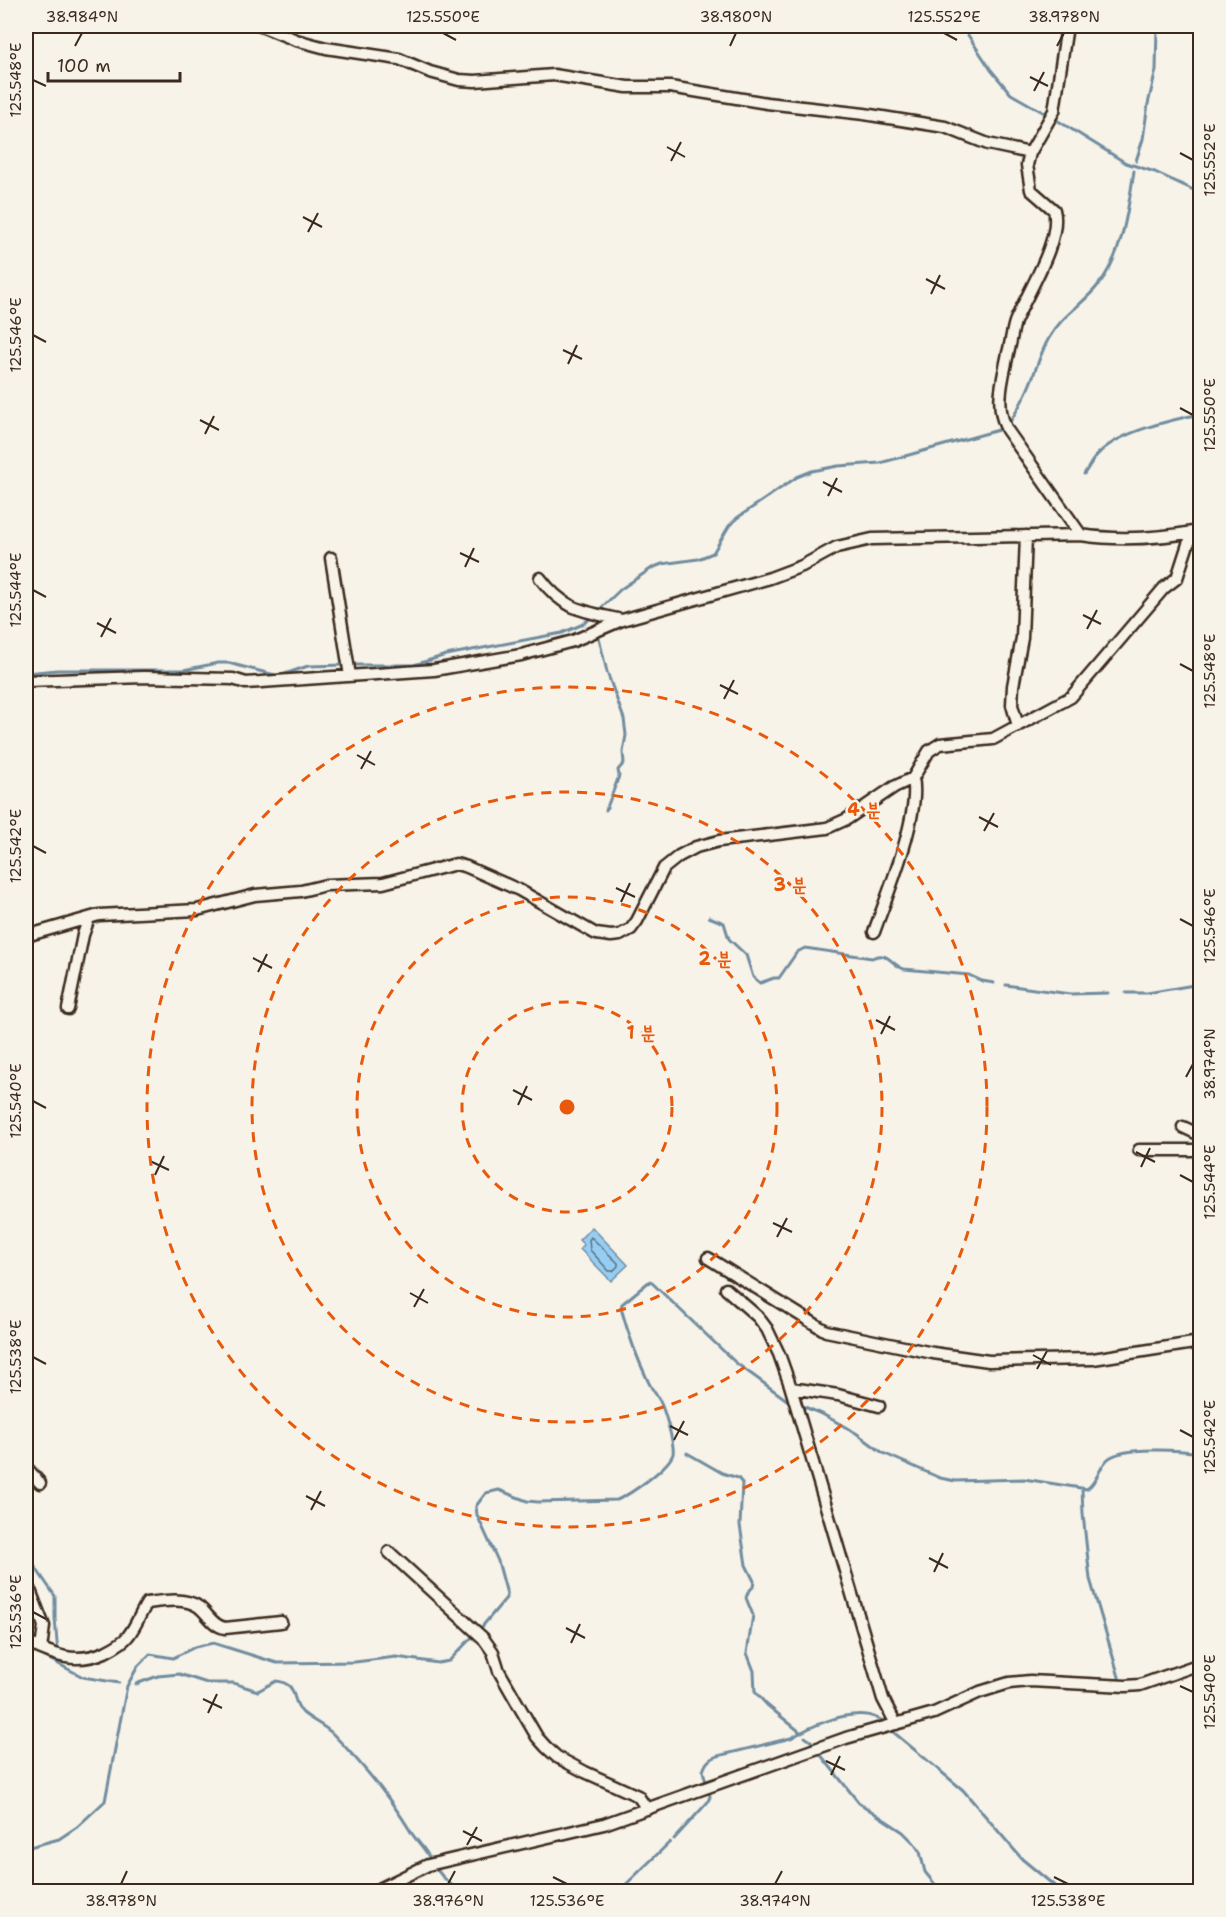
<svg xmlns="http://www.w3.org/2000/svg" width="1226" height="1917" viewBox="0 0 1226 1917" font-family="'Shantell Sans','Poor Story',sans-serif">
<rect width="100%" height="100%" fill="#f7f3e8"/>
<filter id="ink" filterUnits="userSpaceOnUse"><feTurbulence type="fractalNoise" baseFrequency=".0167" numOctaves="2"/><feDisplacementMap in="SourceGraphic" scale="12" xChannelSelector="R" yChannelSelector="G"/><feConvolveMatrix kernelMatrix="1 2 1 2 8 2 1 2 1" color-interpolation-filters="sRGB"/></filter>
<g filter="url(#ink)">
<path fill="#95cef5" stroke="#718c9f" stroke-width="1.5" d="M592 1227 628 1265 611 1281 580 1249 584 1245 579 1240Z"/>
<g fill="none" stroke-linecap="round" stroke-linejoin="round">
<path stroke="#5f6c74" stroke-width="1.5" d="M591 1237 618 1263V1266L613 1271H609L590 1250 589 1240Z"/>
<path stroke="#718c9f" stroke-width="3" d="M962 26 991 70 1011 94 1048 115
M1055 119 1126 163 1155 172 1200 193
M1136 161 1143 139 1148 104 1156 70 1157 26
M1008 425C1015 414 1021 404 1026 393 1035 375 1039 355 1049 338 1061 316 1084 304 1099 284 1123 254 1128 208 1134 171
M1084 474C1089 467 1093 458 1100 452 1122 431 1171 420 1200 414
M599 610 621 589 652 568 662 564 698 559 713 553 729 526 737 518 797 477 812 471 838 466 880 463 1002 429
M598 634 607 672 624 719 626 735 623 752 624 763 618 770 619 776 606 810
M352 665H414L446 655 562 633 581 625 594 616
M26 673 57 670H183L218 663H228L279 676 308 666 346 665
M709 917 724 923 729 939 746 955 753 977 760 983 774 978H779L797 952 805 948 872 958C888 950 891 965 904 969L969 975 982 981 994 983
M1006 985 1070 994 1108 993
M1126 993H1147L1200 984
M800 1405 824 1415 856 1433 883 1453 940 1478 955 1481 1024 1479 1087 1489C1098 1481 1099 1467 1108 1459 1123 1446 1181 1450 1200 1453
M687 1453 722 1473 738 1478 742 1483 740 1525 746 1565 754 1581 753 1587 748 1592 746 1598 753 1615 747 1653 754 1671 755 1692 767 1705 800 1732
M1082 1489 1083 1514 1090 1579 1119 1677
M26 1526 29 1551 33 1564 55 1596V1618L58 1654
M480 1629 506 1598 507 1594 498 1561 477 1515 476 1506 486 1493 499 1490 527 1501 538 1502 617 1500C631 1494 668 1468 673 1454 675 1444 664 1410 660 1401 656 1394 651 1388 648 1381 638 1360 627 1330 621 1308L622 1304 650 1281 736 1363 791 1403
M32 1650 83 1677 119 1683
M136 1684 158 1676 179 1674 207 1683H233L258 1691 276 1681C300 1684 289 1699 303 1713 313 1721 325 1726 333 1734 362 1764 390 1797 411 1832 417 1842 425 1848 430 1859
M892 1731 963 1790 1022 1859 1062 1892
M805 1737 812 1742
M820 1754 859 1803 903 1832 914 1843 920 1852 925 1872 941 1892
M706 1782 703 1771C706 1762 709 1759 718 1756L791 1738C811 1726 843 1712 867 1715 874 1716 879 1719 885 1722
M674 1839 707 1803 710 1797 709 1790
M26 1848 59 1839 77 1827 105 1801 127 1686 138 1666 150 1654 173 1658 195 1647 213 1643 277 1663 355 1662 396 1657 438 1663 449 1661 476 1633
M435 1867 442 1876 459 1892
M618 1892 670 1842"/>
<g stroke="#3b2a1e" stroke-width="15">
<path id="street" d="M261 26 296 40 326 48 399 59 430 72 459 80 475 81 554 75 627 87H670L767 103 864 114 945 127 988 144 1030 153
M1067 26 1054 111 1030 153 1027 165 1031 190 1054 210C1062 240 1027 293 1015 322 1012 331 1011 343 1008 353 1003 379 994 405 1007 430L1081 535
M331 558 350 676
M540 578C565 611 583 611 622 620
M26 681 144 677 233 679 246 683 434 670 521 655 573 641 622 620 770 578 802 566 837 547 872 539 1081 535C1120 541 1161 538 1199 531
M1018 726 1012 705 1013 686 1022 638 1026 536
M874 932C887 895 921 815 913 778
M26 936 99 915 197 910 255 895 301 891 326 885 383 883 456 864 467 867 519 890 596 934 611 936 620 935 631 929 637 921 664 868 679 856 696 847 719 841 827 828 847 819 894 787 913 778 929 751 940 744 993 739 1071 697 1164 588 1177 578 1188 544 1196 532
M68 1009 83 935 89 918
M1183 1127 1200 1135
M1139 1150H1200
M708 1258 826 1331 933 1353 989 1361 1093 1359 1200 1342
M726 1289 758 1317 767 1329 779 1354 790 1385 883 1699 896 1724
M791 1388 838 1395 879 1406
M26 1467 40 1483
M389 1552 483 1638 493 1652 499 1671 519 1706 537 1737 546 1747 557 1757 585 1772 638 1796 647 1809
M26 1580 44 1626 41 1649
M26 1642C54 1655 75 1665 105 1652 113 1648 123 1643 128 1636 136 1626 140 1614 147 1603 163 1601 185 1597 199 1607 208 1614 213 1626 225 1628L281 1622
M373 1892 428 1865 604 1824 846 1738 934 1713 980 1692 1009 1683 1030 1681 1126 1686 1140 1685 1200 1664"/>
</g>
<use href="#street" stroke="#f7f3e8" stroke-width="10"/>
</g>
</g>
<path fill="none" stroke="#3b2a1e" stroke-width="2" d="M443 33 456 40M944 33 957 40M75 46 82 33M730 46 736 33M1057 46 1064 33M1030 77 1048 86M33 80 46 86M1034 91 1044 72M667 147 685 157M1180 153 1193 160M671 161 681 142M303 217 322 227M308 232 318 213M926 279 945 289M931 294 940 275M33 335 46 342M563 350 582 359M568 364 577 345M1180 408 1193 415M200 420 219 430M205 434 214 416M823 482 842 492M828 496 837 478M460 553 479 562M465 567 474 548M33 590 46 597M1083 615 1101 624M97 623 116 633M1087 629 1097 610M101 637 111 618M1180 664 1193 671M720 685 738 694M724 699 734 680M357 755 375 765M361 769 371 751M979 817 998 827M984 831 994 813M33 846 46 853M616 888 635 897M621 902 630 883M1180 919 1193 926M253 958 272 968M258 972 267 954M876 1020 895 1030M881 1034 890 1016M1186 1077 1193 1064M513 1090 532 1100M33 1101 46 1108M518 1105 527 1086M1136 1152 1155 1162M150 1161 169 1170M1141 1167 1150 1148M155 1175 164 1156M1180 1175 1193 1182M773 1223 792 1232M777 1237 787 1218M410 1293 428 1303M414 1307 424 1289M1033 1355 1051 1365M33 1357 46 1364M1037 1369 1047 1351M670 1426 688 1435M1180 1430 1193 1437M674 1440 684 1421M306 1496 325 1506M311 1510 321 1491M929 1558 948 1568M934 1572 943 1553M33 1612 46 1619M566 1628 585 1638M571 1643 580 1624M1180 1686 1193 1692M203 1699 222 1708M208 1713 217 1694M826 1761 845 1770M831 1775 840 1756M463 1831 482 1841M467 1845 477 1827M553 1877 567 1884M1054 1877 1068 1884M121 1884 127 1871M448 1884 455 1871M775 1884 782 1871"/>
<g fill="none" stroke="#e8590c" stroke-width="3" stroke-dasharray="10 8">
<circle cx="567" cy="1107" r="105"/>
<circle cx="567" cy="1107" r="210"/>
<circle cx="567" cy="1107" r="315"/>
<circle cx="567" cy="1107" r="420"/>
</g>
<circle cx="567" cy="1107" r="9" fill="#e8590c" stroke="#f7f3e8" stroke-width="3"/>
<g font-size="18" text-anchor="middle" font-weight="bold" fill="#e8590c" stroke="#f7f3e8" stroke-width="5" stroke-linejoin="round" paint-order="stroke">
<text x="864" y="816">4 분</text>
<text x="790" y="891">3 분</text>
<text x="715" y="965">2 분</text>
<text x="641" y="1039">1 분</text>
</g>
<rect width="1226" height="1917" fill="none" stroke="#f7f3e8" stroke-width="66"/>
<path d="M48 72v9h132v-9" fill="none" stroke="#3b2a1e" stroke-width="3"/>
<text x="57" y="72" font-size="18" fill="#3b2a1e" stroke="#f7f3e8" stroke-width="4.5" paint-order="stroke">100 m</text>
<rect x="33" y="33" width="1160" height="1851" fill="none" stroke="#3b2a1e" stroke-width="2"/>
<g font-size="15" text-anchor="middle" fill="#3b2a1e">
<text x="82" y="22">38.984°N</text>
<text x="443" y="22">125.550°E</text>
<text x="736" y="22">38.980°N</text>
<text x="944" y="22">125.552°E</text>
<text x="1064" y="22">38.978°N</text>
<text transform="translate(16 80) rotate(-90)" y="5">125.548°E</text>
<text transform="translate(1210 160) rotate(-90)" y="5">125.552°E</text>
<text transform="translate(16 335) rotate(-90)" y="5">125.546°E</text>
<text transform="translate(1210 415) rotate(-90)" y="5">125.550°E</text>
<text transform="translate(16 590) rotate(-90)" y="5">125.544°E</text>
<text transform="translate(1210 671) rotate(-90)" y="5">125.548°E</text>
<text transform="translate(16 846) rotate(-90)" y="5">125.542°E</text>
<text transform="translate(1210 926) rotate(-90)" y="5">125.546°E</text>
<text transform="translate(1210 1064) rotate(-90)" y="5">38.974°N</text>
<text transform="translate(16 1101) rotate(-90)" y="5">125.540°E</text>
<text transform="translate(1210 1182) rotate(-90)" y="5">125.544°E</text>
<text transform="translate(16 1357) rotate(-90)" y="5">125.538°E</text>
<text transform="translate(1210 1437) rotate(-90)" y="5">125.542°E</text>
<text transform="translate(16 1612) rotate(-90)" y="5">125.536°E</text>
<text transform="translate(1210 1692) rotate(-90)" y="5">125.540°E</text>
<text x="121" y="1906">38.978°N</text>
<text x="448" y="1906">38.976°N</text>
<text x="567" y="1906">125.536°E</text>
<text x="775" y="1906">38.974°N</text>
<text x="1068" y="1906">125.538°E</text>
</g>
</svg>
